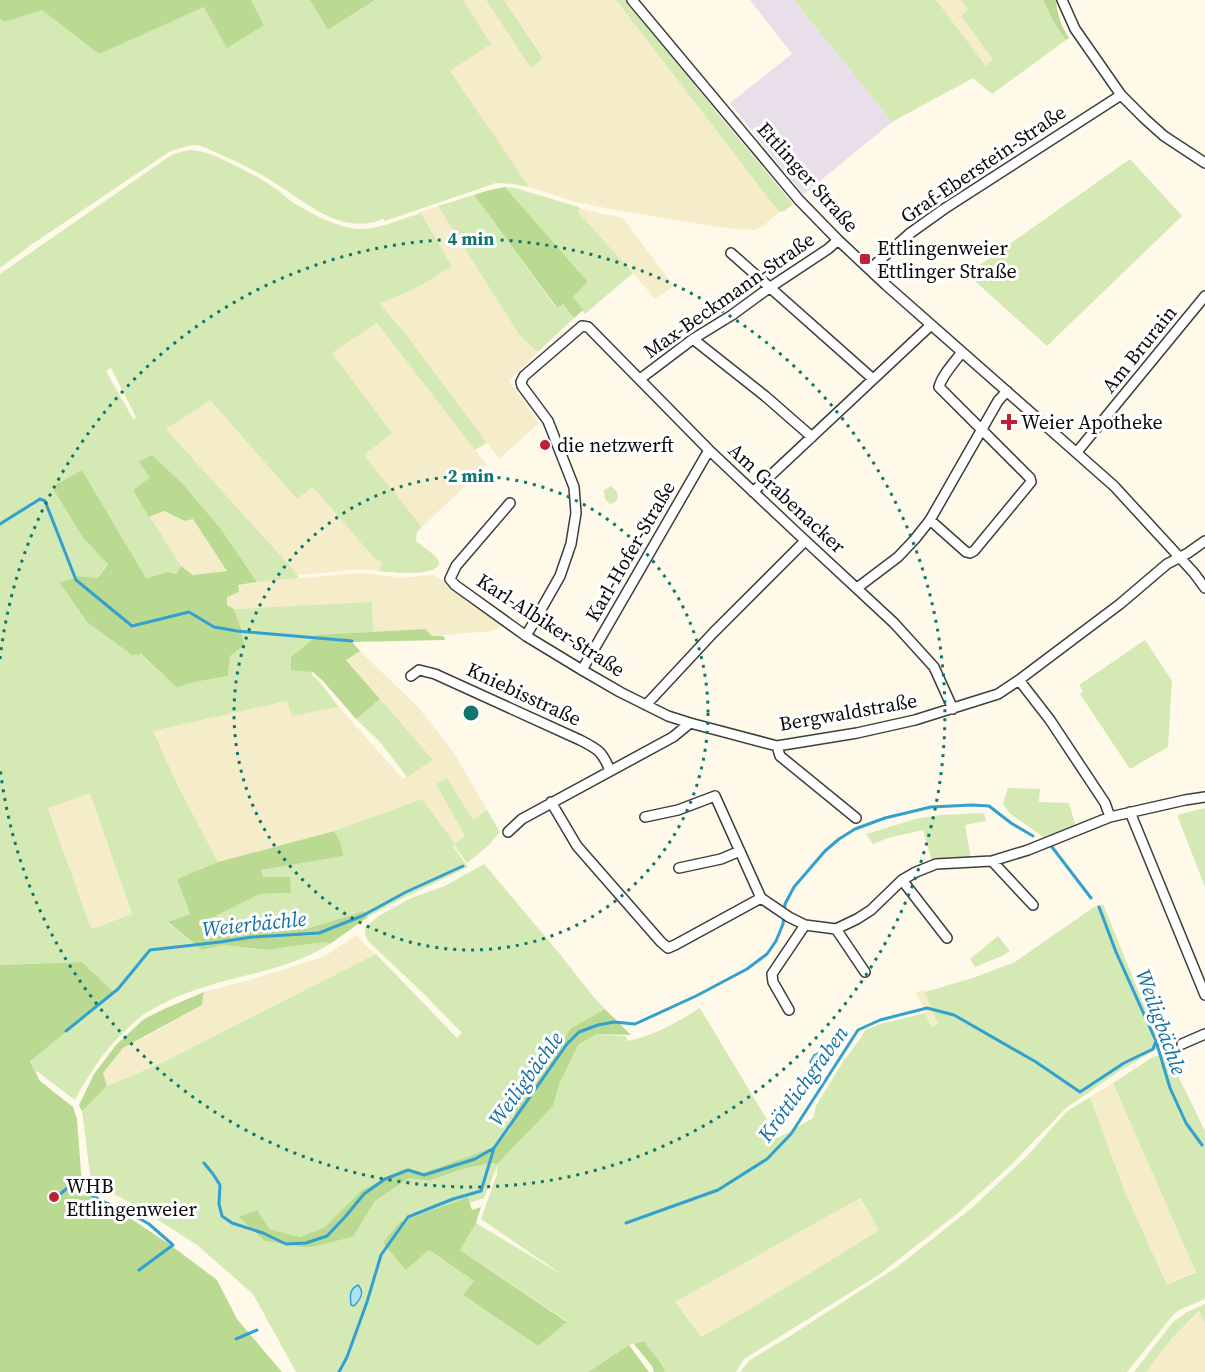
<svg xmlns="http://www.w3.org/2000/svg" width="1205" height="1372" viewBox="0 0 1205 1372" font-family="'Source Serif 4',serif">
<rect width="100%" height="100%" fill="#fff9ea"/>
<path fill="#e8dfeb" d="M750 0H794L892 122 803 195 730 103 792 54Z"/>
<path fill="#f5edca" d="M463 0H486L531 67 543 57 504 0H616L779 212 762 227 753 230 733 229 620 211 576 202 529 187 449 71 491 44Z
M936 0H961L968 11 961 16 993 60 986 66Z
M438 206 520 336 538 352 509 381 539 423 499 459 409 338 380 304 420 286 452 266 420 212Z
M580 209 623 218 674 286 655 299 633 273 576 210Z
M377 323 487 465 422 527 363 455 332 353Z
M210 399 297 499 313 487 375 559 383 562 379 571 365 569 298 575 166 429Z
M164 511 185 521 193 519 228 571 193 575 181 566 149 517Z
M357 573 374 574 400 578 432 575 436 576 503 625 493 631 432 636 425 629 373 632 371 603 234 609 227 606V596L238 586 267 581Z
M360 651 418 707 454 753 487 810 473 821 447 778 436 784 465 836 454 845 422 799 334 831 218 862 179 788 153 731 288 701 292 716 339 707 403 779 432 760 346 659Z
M90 792 132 914 90 929 48 807Z
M357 935 365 945 376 954 162 1062 107 1086 103 1073 123 1048 151 1034 202 1005 204 992 253 979 323 957Z
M924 989 939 1024 932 1027 916 993Z
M1113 1083 1196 1271 1167 1285 1125 1192 1090 1097Z
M859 1198 879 1230 818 1269 760 1304 700 1337 675 1302Z
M1200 1311 1205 1323V1372H1146L1173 1337Z"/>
<path fill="#d4e9b3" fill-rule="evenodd" d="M251 0H310L328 30 375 0H463L491 44 450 71 529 187 513 184 496 183 385 221 383 219C342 236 308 204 275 183 258 172 240 163 222 155 214 152 204 146 196 145 187 145 178 149 169 152L31 245 0 268V19L5 22 42 10 99 53 204 7 264 25Z
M486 0H504L543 58 531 68Z
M616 0H627L718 114 793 204 785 211 779 212Z
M794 0H936L986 66 993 60 961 16 968 10 961 0H1043L1053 21 1066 40 992 94 973 78 892 122Z
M189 150C204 150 218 157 232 164 246 171 260 178 273 187 280 191 285 197 291 201 307 212 340 229 360 229 378 229 396 221 414 215L415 216 420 212 452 266 420 286 380 304 409 338 487 443 475 450 377 323 332 353 392 433 364 455 422 527 417 532 416 541 434 555 439 561C439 563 439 565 438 566 432 576 389 573 379 571L383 562 375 559 313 487 297 499 210 400 166 429 298 575V578L257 582 221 529 183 484 152 455 150 477 133 490 181 566 176 574 168 572 146 578 82 470 84 539 108 563 98 578 78 576 140 654 177 688 188 683 228 676 230 656 240 626 234 609 372 602 373 632 316 635 312 675 319 681 339 707 292 716 287 701 153 731 179 788 218 862 177 879 190 914 168 923 202 950 223 945 266 950 325 942 330 944C290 969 245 974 201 988 181 994 160 1004 143 1015 137 1019 131 1025 126 1030 104 1050 89 1074 75 1100L38 1072 35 1071 30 1060 113 993 82 962 0 965V274L173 154ZM111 368 136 417V418L133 419 106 371ZM90 793 132 914 91 929 48 808Z
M1130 159 1182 216 1047 346 967 274Z
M505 187 515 188 579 207 580 209 577 211 633 273 585 314 573 297 588 282Z
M474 195 556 308 563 304 574 318 538 352 520 336 438 206Z
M611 486C619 492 622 501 610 504L605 499 604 490Z
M1145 640 1172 681 1168 747 1130 769 1080 694 1083 691 1079 685Z
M380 699 433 760 407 777 380 742 356 719Z
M447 778 473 820 487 810 500 832 489 845 467 863 454 845 453 846 468 867 391 904 368 917 364 911 306 929 254 932 208 927 204 921 260 894 291 893 263 877 261 870 342 856 341 844 334 831 422 799 455 844 465 836 436 784Z
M1008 788 1040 789 1039 802 1069 803 1076 827 1045 838 1009 813 1003 803Z
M1205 808V887L1177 815Z
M984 813 986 821 965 825 971 859 932 861 923 830 888 838 873 844 866 834 919 818 941 815Z
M484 864 559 953 592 995 605 1009 570 1029 537 1083 533 1079 519 1094 508 1101 515 1114 510 1130 491 1148 423 1173 362 1190 325 1227 300 1237 269 1229 265 1241 301 1247H312L353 1237 375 1201 409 1178 429 1181 462 1169 492 1163 553 1106 559 1085 578 1045 597 1034 625 1036 628 1041C653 1036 678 1022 700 1008L778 1138 813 1118 816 1106 844 1060 861 1038 865 1030 880 1024 925 1013 932 1027 938 1024 925 992 973 978 1015 962 1094 907 1103 904 1161 1047 1121 1070 1066 1108 1010 1166 958 1213 880 1274 744 1359 736 1372H665L662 1365 644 1341 629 1345 588 1372H296L253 1294 197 1245 133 1204 91 1182 82 1111 107 1086 163 1062 376 954 457 1038 462 1033 425 995 368 941 365 934V927L379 916 411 898 445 886ZM497 1166V1174L481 1219 564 1276 476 1223 460 1250 567 1321 538 1346 463 1295 474 1281 429 1250 406 1270 468 1197 470 1203 484 1198ZM860 1198 879 1230C820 1268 761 1303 701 1337L675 1302Z
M998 936 1010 951 1004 955 975 967 970 959Z
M1167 1053 1205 1131V1299L1179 1310 1173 1315 1127 1372H740L750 1360 790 1336 897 1267 973 1207 1029 1154 1066 1112 1090 1097 1125 1192 1167 1285 1196 1272 1113 1083 1153 1057Z
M1205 1304V1323L1199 1311 1173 1337 1146 1372H1134L1173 1322 1187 1312Z"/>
<path fill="#bada92" d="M0 0H251L264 25 227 48 204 7 99 54 42 10 5 22 0 19Z
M310 0H375L328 30Z
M1043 0H1056C1057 15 1061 25 1069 38L1066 40 1053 21Z
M505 187 588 282 573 297 583 310 574 318 563 304 557 308 474 195 486 191Z
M152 455 183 484 221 529 257 582 238 585 239 592 227 597V605L234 609 240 626 244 645 230 656 228 676 189 683 177 688 141 654 132 655 87 622 60 583 78 576 98 578 108 564 84 539 52 487 82 470 146 578 168 572 176 574 181 566 193 575 227 571 193 519 185 521 164 511 149 517 133 490 150 477 139 462Z
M425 629 432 636H444L445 640 352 642 360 651 346 660 380 699 356 719 323 681 313 672 291 670V657L316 637V635Z
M334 831 341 844 343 856 261 870 263 877H290L291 893 260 894 205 921 208 927 254 932 306 929 364 911 368 917 330 944 325 942 266 950 223 945 202 950 168 922 190 914 177 879 218 862Z
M82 962 114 993 30 1061 40 1081 73 1107 77 1119 82 1186 169 1244 217 1280 237 1319 282 1372H0V965Z
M204 992 202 1005 123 1048 103 1073 107 1086 82 1111 79 1105 94 1074 116 1045 144 1019 164 1009Z
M605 1009 631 1035 597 1034 578 1045 559 1085 553 1106 497 1164 492 1163 462 1169 429 1181 409 1178 375 1201 353 1237 312 1247H301L265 1241 239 1217 257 1210 269 1229 300 1237 325 1227 362 1190 407 1169 423 1173 491 1148 510 1130 515 1114 508 1101 519 1094 533 1078 537 1082 570 1029Z
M468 1197 472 1210 481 1207 476 1223 460 1250 567 1322 538 1346 463 1295 474 1281 429 1250 406 1270 383 1243 400 1222Z
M644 1341 662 1365 665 1372H654L652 1366 634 1344Z
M629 1345 649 1372H588Z"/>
<path fill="#ade3f7" stroke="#33a0d0" stroke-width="1.5" d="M822 1051 826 1055V1060L818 1064 814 1068 810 1062 814 1055Z
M358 1285C365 1292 361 1299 354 1306L351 1305C350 1295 349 1290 358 1285Z"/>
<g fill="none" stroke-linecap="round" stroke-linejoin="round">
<path stroke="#33a0d0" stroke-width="3" d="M0 524 40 499 45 501 76 580 132 626 189 612 214 627 237 631 352 641
M1052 847 1091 898
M1099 907 1116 952 1156 1041 1170 1088 1186 1123 1202 1145
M66 1031 118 989 150 950 220 942 252 937 319 933 362 916 406 892 463 866
M204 1163 213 1174 220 1185 219 1204 222 1216 232 1223 263 1233 286 1244 306 1243 327 1236 345 1217 364 1194 385 1179 408 1170 424 1175 475 1159 494 1148 567 1044 579 1032 598 1025 614 1022 635 1024 696 996 747 969 767 954 776 941 783 924 785 904 794 887 825 851 839 839 855 829 885 818 931 807 972 805 989 806 1011 823 1033 836
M59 1195 72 1184 98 1199 135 1216 149 1224 173 1245 139 1270
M626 1223 718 1190 767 1159 791 1134 858 1030 880 1020 927 1008 954 1015 1036 1062 1080 1092 1124 1063 1153 1049 1156 1041
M236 1339 257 1330
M339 1372 347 1357 367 1302 381 1255 408 1217 453 1199 481 1191 494 1148"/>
<g stroke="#3e3e3e" stroke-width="12">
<path id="street" d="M632 0 799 200 838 240 886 285 1114 486 1194 573 1205 588
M1062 0 1075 29 1121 95 1145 119 1164 136 1205 163
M731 253 873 379
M870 269 909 234 944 209 1121 95
M693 339 765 396 812 437
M640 379 693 339 732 315 769 288 828 249 838 240
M1077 452 1205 296
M753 492 931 325
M510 503 456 566 450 579 455 585 526 636 582 670 620 692 668 716 690 723
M930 520 966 552 970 553 974 551 1031 482 1030 478 939 387C942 375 954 363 962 352
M857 588 898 557 915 539 930 520 998 401 1007 391
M526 636 560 576 571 544 576 513 574 487 548 421 522 386 521 382 524 376 582 326 588 327 709 450 796 532 894 623 934 667 953 709
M582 670 709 450
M411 676 419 670 435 674 580 740C598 749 603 752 610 771
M1019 680 1050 720 1105 803 1110 817
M646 705 713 633 805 541
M777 746 780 756 856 818
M551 802 577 846 661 942 668 948 675 945 761 898
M1130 812 1205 995
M645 817 678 810 715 796 761 898 789 917 805 925 836 929 857 919 871 910 902 880 916 872 936 864 992 861 1028 850 1110 817 1185 800 1205 797
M508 832 522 819 673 737 690 723 777 746 857 733 915 720 998 694 1019 680 1120 604 1167 564 1188 553 1205 541
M992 861 1033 905
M679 868 721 859 740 851
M902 880 947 938
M836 929 865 972
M789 1010 773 982 772 974 805 925
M1182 1044 1205 1034"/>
</g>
<use href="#street" stroke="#fff" stroke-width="9"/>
</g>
<g fill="none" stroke="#0f766e" stroke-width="3" stroke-dasharray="3 6">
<circle cx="471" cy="713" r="237"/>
<path d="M0 659A474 474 0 1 1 0 767"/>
</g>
<g fill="#bd2137" stroke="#fff" stroke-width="2">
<rect x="859" y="253" width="12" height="12" rx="3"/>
<path d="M1006 413h6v6h6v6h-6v6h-6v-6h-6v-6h6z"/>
<circle cx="545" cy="445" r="6"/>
<circle cx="54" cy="1197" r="6"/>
</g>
<g text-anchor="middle" stroke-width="6" stroke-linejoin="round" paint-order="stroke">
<g font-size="20" fill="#0b0b0b" stroke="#fff">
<text transform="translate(983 164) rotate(-34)" y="7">Graf-Eberstein-Straße</text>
<text transform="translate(808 177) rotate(48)" y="7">Ettlinger Straße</text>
<text transform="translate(729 295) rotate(-35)" y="7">Max-Beckmann-Straße</text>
<text transform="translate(1139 349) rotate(-51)" y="7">Am Brurain</text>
<text transform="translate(787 498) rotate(43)" y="7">Am Grabenacker</text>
<text transform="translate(630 551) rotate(-60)" y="7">Karl-Hofer-Straße</text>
<text transform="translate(551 625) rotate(33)" y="7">Karl-Albiker-Straße</text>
<text transform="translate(524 694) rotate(25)" y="7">Kniebisstraße</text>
<text transform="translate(848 712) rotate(-10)" y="7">Bergwaldstraße</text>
</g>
<g font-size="20" fill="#0b0b0b" stroke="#fff" text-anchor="start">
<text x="877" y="255">Ettlingenweier<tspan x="877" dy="23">Ettlinger Straße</tspan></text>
<text x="1021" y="429">Weier Apotheke</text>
<text x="557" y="452">die netzwerft</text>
<text x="66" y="1193">WHB<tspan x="66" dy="23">Ettlingenweier</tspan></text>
</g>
<g font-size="21" font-style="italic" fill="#136f9f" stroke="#fff">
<text transform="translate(254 924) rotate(-6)" y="7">Weierbächle</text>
<text transform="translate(1161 1022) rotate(70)" y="7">Weiligbächle</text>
<text transform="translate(526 1079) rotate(-54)" y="7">Weiligbächle</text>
<text transform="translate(803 1084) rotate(-54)" y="7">Kröttlichgraben</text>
</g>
</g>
<circle cx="471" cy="713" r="9" fill="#0f766e" stroke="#fff" stroke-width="3"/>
<g font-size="18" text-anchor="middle" font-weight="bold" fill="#0f766e" stroke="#fff" stroke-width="6" stroke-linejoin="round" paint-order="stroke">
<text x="471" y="245">4 min</text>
<text x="471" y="482">2 min</text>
</g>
</svg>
